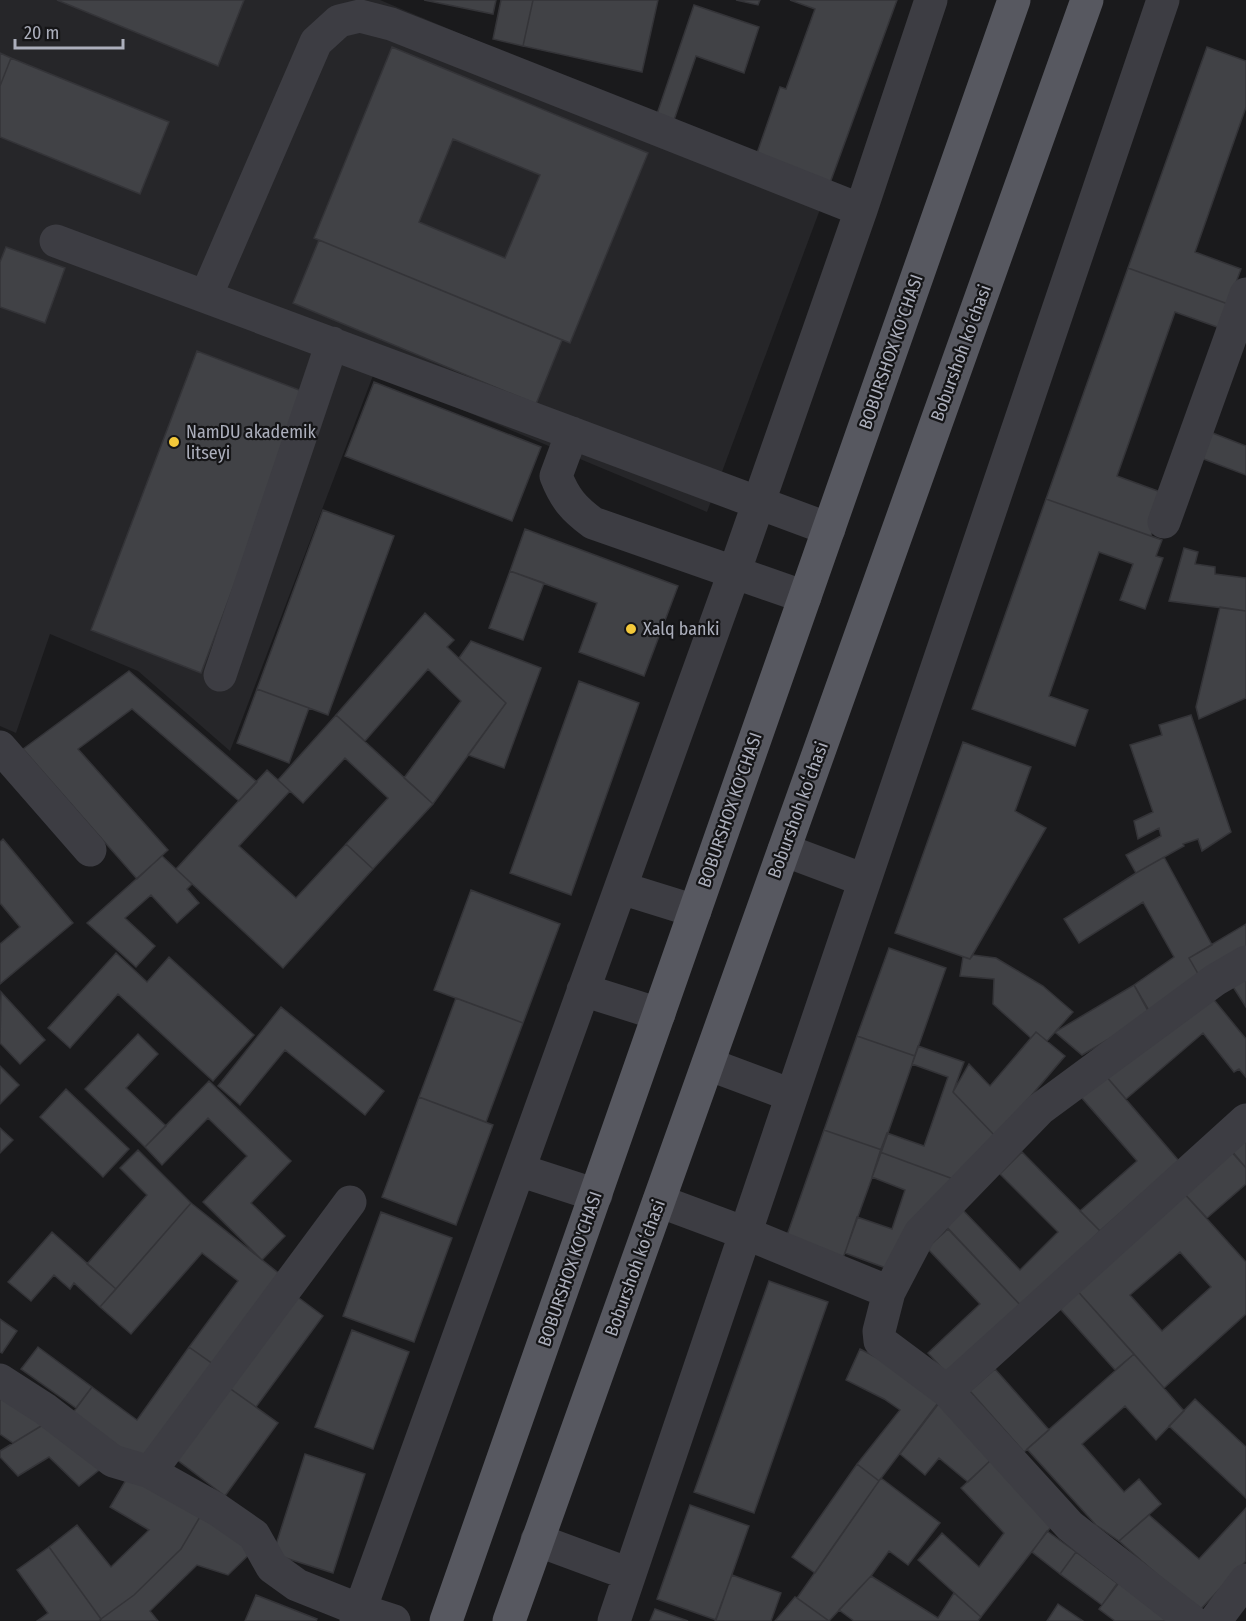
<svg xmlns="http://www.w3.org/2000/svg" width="1246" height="1621" viewBox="0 0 1246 1621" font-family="'Fira Sans Condensed',sans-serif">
<rect width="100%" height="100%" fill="#1a1a1c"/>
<path fill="#262629" d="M0 0H380L828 188 707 512 374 373 230 751 138 671 50 634 16 733 0 726Z"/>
<path fill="#414246" stroke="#343438" stroke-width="1.5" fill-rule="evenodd" d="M57 0H244L218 66Z
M424 0H496L493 14Z
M501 0H533L523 46 493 39Z
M533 0H658L642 72 523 46Z
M736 0H760L758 5Z
M790 0H897L830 183 756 156 780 87 786 89 815 9Z
M694 5 759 27 744 73 696 56 674 120 657 114Z
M392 47 648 153 570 343 314 238ZM453 139 540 175 505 258 419 222Z
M1207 47 1246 61V107L1195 252 1241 269 1228 304 1128 268Z
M0 53 11 58 0 86Z
M11 58 169 122 140 194 0 137V86Z
M319 240 562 340 536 404 293 303Z
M6 247 65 268 45 323 0 307V262Z
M1128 268 1228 304 1220 328 1175 312 1117 476 1166 494 1151 536 1046 499Z
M197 351 307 393 201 673 91 630Z
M374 382 541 447 512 521 345 456Z
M1210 432 1246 446V475L1201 458Z
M1046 499 1162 540 1156 556 1163 558 1145 609 1120 600 1133 564 1099 552 1049 696 1088 710 1075 746 972 709Z
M323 510 394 536 328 715 257 689Z
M525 529 678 586 644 676 579 652 597 603 510 571Z
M1184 548 1198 552 1195 564 1215 567V574L1246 578V611L1169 601Z
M510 571 544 583 523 640 489 628Z
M1220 607 1246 611V698L1199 719 1196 707Z
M425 613 454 640 447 647 506 703 433 804 404 778 461 701 428 669 365 741 336 715Z
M471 641 541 668 504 768 468 755 506 703 459 658Z
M129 671 257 782 239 801 132 709 78 749 168 850 137 879 23 749Z
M579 681 639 703 571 895 510 873Z
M257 689 309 708 289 763 237 743Z
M336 715 433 804 373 869 346 844 388 798 345 758 303 803 278 780Z
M1191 715 1231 832 1202 851 1198 839 1183 844 1184 846 1136 873 1126 855 1161 836 1159 828 1138 839 1134 821 1153 812 1130 745 1162 735 1159 725Z
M963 742 1031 767 1015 811 1046 828 970 959 895 933Z
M267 770 290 791 239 846 296 898 346 844 373 869 283 968 176 869Z
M3 839 73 923 0 984V944L20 927 0 903V842Z
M162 856 192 884 187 889 199 903 177 923 151 895 125 918 155 946 136 967 87 923Z
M1164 857 1212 945 1189 958 1204 984 1153 1020 1134 985 1174 957 1143 902 1079 943 1064 919 1136 873Z
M471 890 560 924 523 1023 434 990Z
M1246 924V958L1204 984 1189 958Z
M889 948 946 968 915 1056 857 1036Z
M116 953 147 982 169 957 254 1035 213 1081 118 994 70 1048 48 1028Z
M973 955 996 958 1043 986 1073 1012 1047 1041 1036 1032 1031 1038 993 1004 994 979 960 976 963 957 970 959Z
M1246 968V1007L1228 979Z
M1134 985 1151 1014 1082 1055 1055 1032Z
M1206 990 1246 1039V1077L1239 1069 1234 1072 1203 1033 1126 1099 1105 1075Z
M1 992 45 1040 20 1064 0 1043Z
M456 998 523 1023 486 1122 419 1097Z
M281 1007 384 1091 365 1115 285 1050 240 1105 218 1086Z
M1036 1032 1065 1056 996 1137 953 1092 969 1064 990 1086Z
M138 1034 158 1054 126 1088 166 1126 145 1147 85 1089Z
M857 1036 915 1056 882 1150 824 1130Z
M918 1046 964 1062 953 1092 996 1137 956 1180 880 1152 887 1133 924 1146 948 1077 912 1064Z
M0 1066 19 1085 0 1104Z
M1105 1075 1179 1161 1100 1231 1080 1211 1137 1161 1081 1097Z
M209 1081 291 1161 251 1203 285 1236 262 1260 203 1202 247 1156 208 1118 162 1165 145 1147Z
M66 1089 129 1149 103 1177 40 1117Z
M419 1097 493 1125 456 1225 382 1197Z
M0 1128 13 1140 0 1153Z
M824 1130 882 1150 843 1258 786 1238Z
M1246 1137V1168L1231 1150Z
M1228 1148 1246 1168V1184L1207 1218 1181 1190Z
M138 1150 191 1203 116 1289 87 1264 147 1195 120 1168Z
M880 1152 956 1180 894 1271 845 1253 857 1217 892 1229 905 1190 872 1177Z
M1022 1152 1100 1231 1023 1308 944 1224 961 1208 1020 1270 1058 1232 1000 1174Z
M1181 1190 1246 1262V1314L1164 1388 1074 1287ZM1180 1252 1211 1287 1162 1331 1130 1295Z
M191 1203 286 1279 220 1369 189 1347 238 1281 202 1253 131 1334 100 1307Z
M381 1212 452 1238 414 1342 343 1316Z
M948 1229 1023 1308 950 1377 928 1353 980 1304 927 1248Z
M52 1232 116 1289 100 1307 74 1283 70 1289 54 1275 31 1301 8 1282Z
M769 1281 828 1302 754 1513 694 1492Z
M1074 1287 1134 1354 1115 1370 1055 1303Z
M295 1295 323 1316 256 1407 228 1387Z
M0 1319 17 1331 2 1353 0 1352Z
M352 1330 409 1352 373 1449 315 1427Z
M38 1347 92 1387 76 1408 21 1369Z
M189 1347 220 1369 147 1469 72 1414 92 1387 137 1420Z
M860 1349 899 1369 941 1399 879 1481 857 1464 900 1410 884 1399 846 1380Z
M1134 1354 1184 1411 1156 1440 1125 1406 1082 1444 1124 1492 1139 1479 1161 1504 1119 1541 1096 1525 1027 1449Z
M995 1369 1049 1430 1024 1452 970 1391Z
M0 1386 51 1420 13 1443 0 1434Z
M228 1387 278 1423 225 1496 176 1459Z
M1195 1399 1246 1447V1498L1169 1426Z
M939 1403 993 1458 968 1482 939 1458 925 1475 900 1454Z
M51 1420 103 1467 79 1486 49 1457 18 1476 0 1457V1451Z
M305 1454 365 1474 333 1573 273 1554Z
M993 1458 1054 1523 981 1617 918 1560 942 1533 979 1567 1004 1533 961 1488Z
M857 1464 879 1481 815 1573 792 1557Z
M133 1468 204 1510 181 1549 134 1595 101 1619 49 1547 77 1525 111 1567 149 1530 110 1507Z
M881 1478 940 1523 908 1565 889 1551 871 1576 829 1621 797 1598Z
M690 1505 749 1526 716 1620 657 1599Z
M1246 1508V1561L1199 1611 1119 1541 1149 1515 1199 1559Z
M204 1510 257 1547 228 1575 197 1565 150 1611 158 1621H102L101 1619 134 1595 181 1549Z
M1047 1531 1076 1552 1060 1574 1032 1552Z
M49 1547 101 1619 99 1621H37L48 1613 17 1570Z
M1076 1552 1118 1584 1102 1605 1060 1574Z
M732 1575 781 1593 771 1621H715Z
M871 1576 938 1618 954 1593 981 1617 978 1621H854L839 1610Z
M1121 1578 1178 1621H1115L1099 1609Z
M256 1595 317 1619 316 1621H245Z
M795 1597 797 1598 829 1621H775Z
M1058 1604 1083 1621H1047Z
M655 1609 688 1621H650Z"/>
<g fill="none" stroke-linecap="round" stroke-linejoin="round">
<path stroke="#3d3d43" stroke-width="33" d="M56 241 829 529
M206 296 316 42 339 21 360 16 391 24 861 210
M572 433 556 476C565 499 574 509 593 523L805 597
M1164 522 1246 294
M220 675 332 343
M0 747 90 850
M784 850 864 880
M621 888 695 911
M583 990 659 1014
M708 1064 791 1095
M519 1170 596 1195
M659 1201 745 1233 889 1292 879 1331 880 1341 947 1391 1070 1526 1192 1621
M889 1292 920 1233 1040 1109 1215 980 1246 962
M0 1380 45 1409 113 1461 150 1472 218 1510 254 1535 272 1567 297 1585 360 1610 394 1621
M947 1391 1246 1120
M150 1472 350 1202
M537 1540 629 1574
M356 1621 734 573 861 210 931 0
M614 1621 1163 0
M1215 1621 1246 1580"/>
<path stroke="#575860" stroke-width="33" d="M446 1621 1014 0
M509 1621 1087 0"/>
</g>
<g fill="#f4c93a" stroke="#151517" stroke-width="2">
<circle cx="174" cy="442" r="6"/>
<circle cx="631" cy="629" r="6"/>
</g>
<g text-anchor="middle" stroke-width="4.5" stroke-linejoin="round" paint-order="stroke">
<g font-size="18" fill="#acafbc" stroke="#151517">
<text transform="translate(891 352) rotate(-71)" y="6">BOBURSHOX KO'CHASI</text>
<text transform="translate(961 353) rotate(-70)" y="6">Boburshoh koʻchasi</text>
<text transform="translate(730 810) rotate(-71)" y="6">BOBURSHOX KO'CHASI</text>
<text transform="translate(798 810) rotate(-70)" y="6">Boburshoh koʻchasi</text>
<text transform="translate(635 1268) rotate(-70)" y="6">Boburshoh koʻchasi</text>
<text transform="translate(570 1269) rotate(-71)" y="6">BOBURSHOX KO'CHASI</text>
</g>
<g font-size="18" fill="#acafbc" stroke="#151517" text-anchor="start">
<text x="186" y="438">NamDU akademik<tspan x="186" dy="21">litseyi</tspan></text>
<text x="643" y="635">Xalq banki</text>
</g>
</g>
<path d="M15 39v9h108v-9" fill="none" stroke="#acafbc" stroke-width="3"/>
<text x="24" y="39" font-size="18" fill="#acafbc" stroke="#151517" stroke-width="4.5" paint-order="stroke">20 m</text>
</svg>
